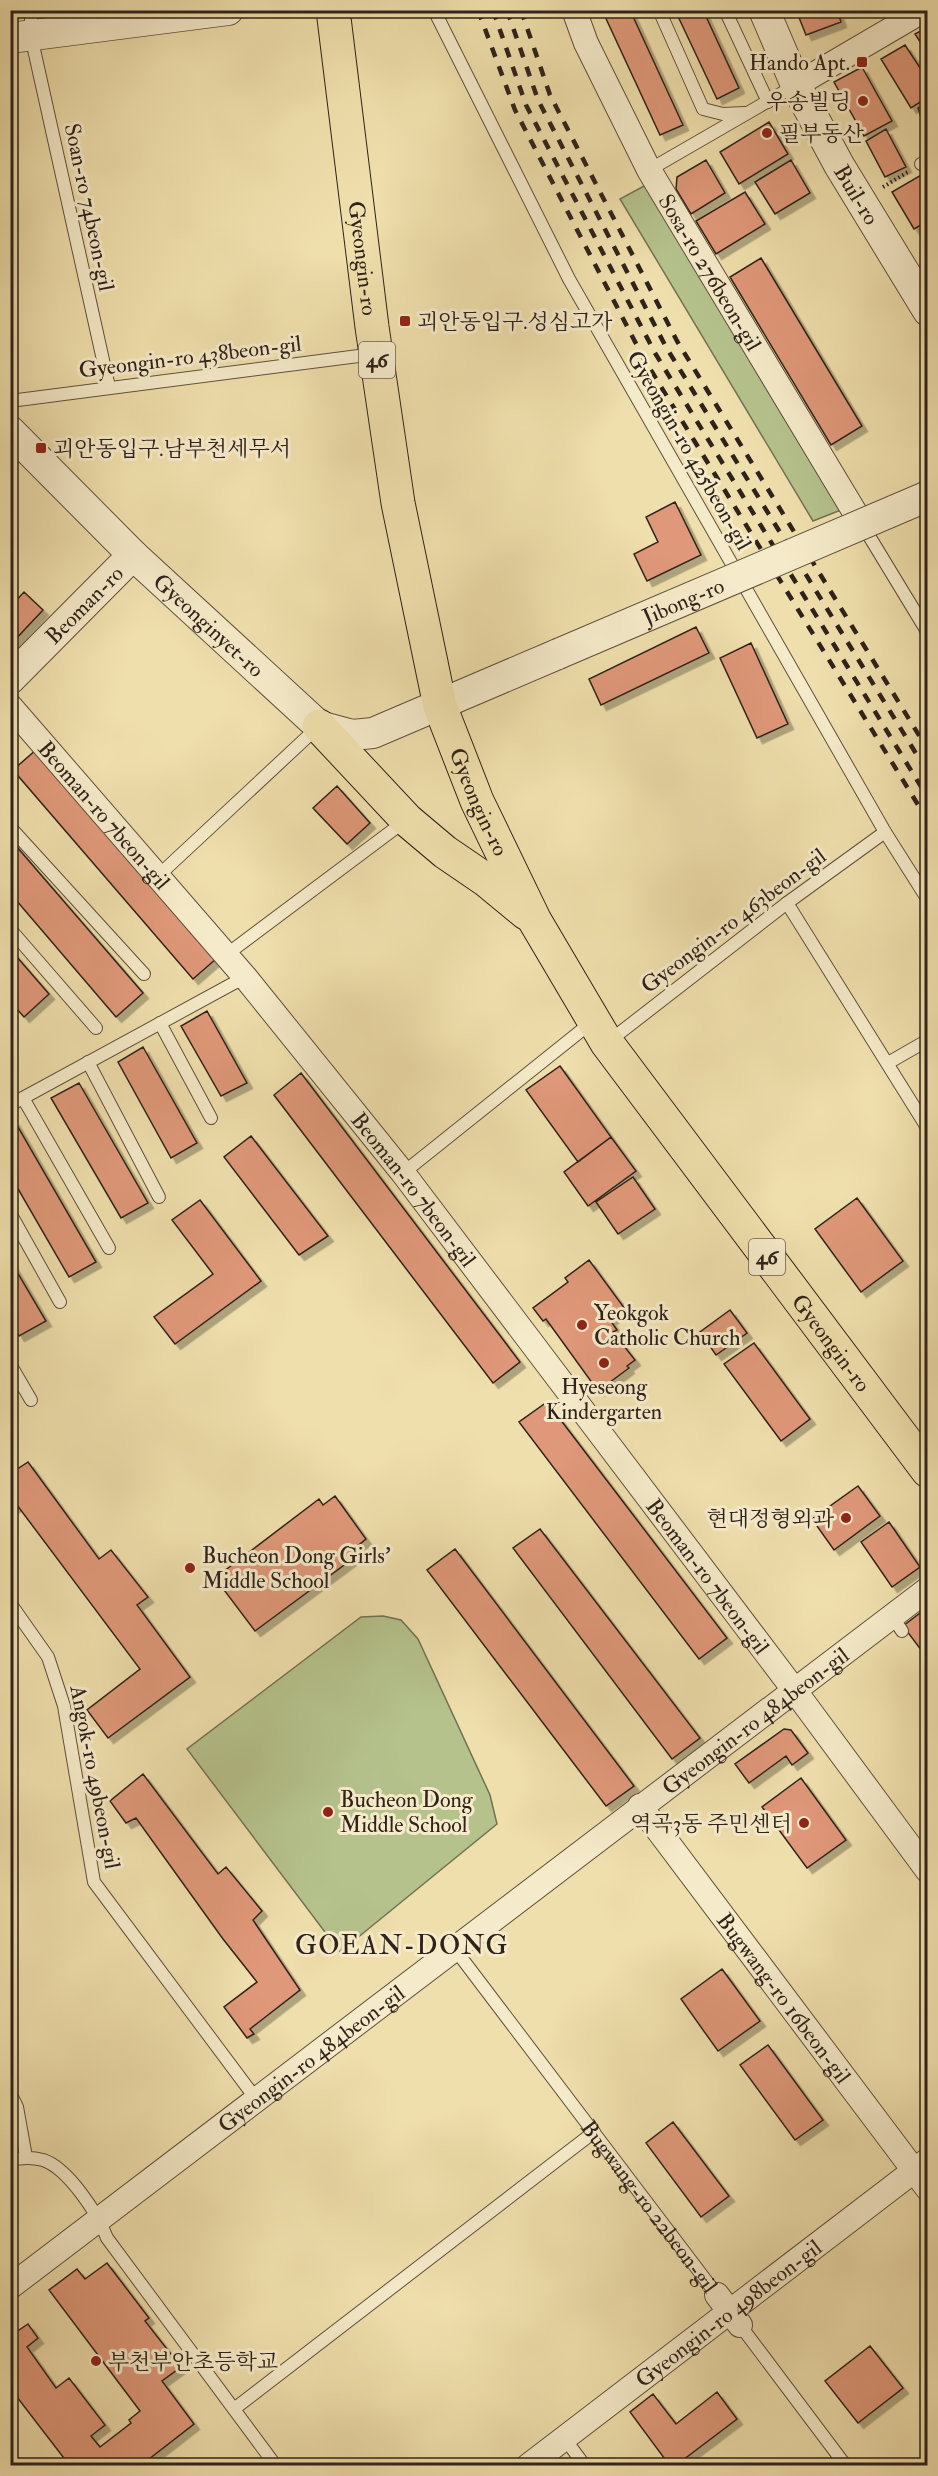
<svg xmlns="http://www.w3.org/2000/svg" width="938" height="2476" viewBox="0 0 938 2476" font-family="'IM FELL Double Pica','Noto Serif KR',serif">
<defs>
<filter id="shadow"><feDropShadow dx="5.5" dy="5.5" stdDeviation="0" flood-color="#0004"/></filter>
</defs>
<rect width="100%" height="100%" fill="#efdfac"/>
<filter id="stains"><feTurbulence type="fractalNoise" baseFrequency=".00333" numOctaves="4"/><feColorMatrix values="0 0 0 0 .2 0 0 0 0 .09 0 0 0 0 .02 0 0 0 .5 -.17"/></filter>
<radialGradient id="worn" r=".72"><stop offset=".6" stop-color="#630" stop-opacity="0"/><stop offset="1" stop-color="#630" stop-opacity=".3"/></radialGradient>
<path fill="#b5c28c" stroke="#727253" stroke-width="1.5" d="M655 180 851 506 813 521 620 199Z
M383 1616 401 1620 418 1639 490 1795 497 1824 340 1952 187 1749 361 1617Z"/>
<path fill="#df9879" stroke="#2f221a" stroke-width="1.5" filter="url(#shadow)" d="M602 10H630L683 125 660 135Z
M675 10H703L739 88 717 99Z
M796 10H837L841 22 806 35Z
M928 27V54L915 34Z
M905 45 928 80V97L911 108 881 59Z
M862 67 892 121 864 136 834 82Z
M928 104V119L922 121 918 108Z
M769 122 788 154 739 184 720 152Z
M886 129 906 167 885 177 866 141Z
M706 160 725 193 691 214 676 189 677 177Z
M791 160 810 193 775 214 755 182Z
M928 171V221L914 229 892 192Z
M745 192 765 224 716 254 696 221Z
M761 258 862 426 831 445 730 277Z
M675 502 701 555 647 581 634 554 658 542 646 517Z
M24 592 43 610 10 645V607Z
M696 627 709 653 601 705 589 679Z
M751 643 788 724 757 738 720 658Z
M37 749 217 958 193 979 13 770Z
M337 786 370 823 347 844 313 808Z
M10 839 143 993 116 1017 10 893Z
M10 949 49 994 24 1017 10 1001Z
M207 1011 247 1083 221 1096 181 1026Z
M143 1047 197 1143 171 1158 118 1062Z
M560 1066 611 1137 578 1162 526 1090Z
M301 1073 520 1362 493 1383 274 1095Z
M79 1083 148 1203 121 1218 51 1098Z
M14 1120 96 1262 69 1277 10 1175V1122Z
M251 1136 328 1236 299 1255 224 1157Z
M611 1137 636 1171 588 1206 564 1172Z
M633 1177 655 1209 618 1234 596 1202Z
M857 1198 903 1261 861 1292 815 1229Z
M200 1200 261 1281 175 1344 154 1317 213 1274 172 1220Z
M10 1260 46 1321 19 1336 10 1321Z
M589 1260 625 1309 610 1320 617 1330 613 1332 635 1360 627 1366 629 1368 598 1391 546 1319 543 1321 533 1308 568 1282 565 1278Z
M730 1310 747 1333 716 1355 700 1332Z
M754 1343 810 1419 781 1441 724 1364Z
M547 1402 727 1638 699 1659 519 1422Z
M28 1462 99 1559 111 1550 148 1597 137 1605 190 1677 108 1738 87 1710 140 1669 17 1505 10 1510V1474Z
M858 1486 880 1516 834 1550 812 1519Z
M335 1496 366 1539 355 1548 359 1554 255 1631 215 1578 319 1499 323 1505Z
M889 1522 920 1567 892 1587 861 1542Z
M540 1529 700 1738 672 1759 513 1548Z
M455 1549 634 1786 606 1806 427 1570Z
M928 1607V1659L903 1626Z
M784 1729 791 1730 808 1753 792 1765 786 1756 749 1783 735 1764Z
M143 1774 218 1874 226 1867 262 1911 253 1920 300 1990 250 2029 254 2034 247 2038 224 2007 257 1982 223 1939 136 1818 126 1823 110 1801Z
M801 1778 846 1840 807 1868 762 1807Z
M722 1969 760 2021 718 2051 681 1999Z
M768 2045 823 2120 795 2140 740 2065Z
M673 2122 729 2196 701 2217 646 2143Z
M107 2263 149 2318 145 2321 181 2367 162 2381 194 2424 140 2466H70L10 2388V2330L13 2334 28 2324 38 2338 27 2347 56 2388 69 2378 105 2425 91 2436 100 2447 131 2423 129 2420 140 2411 49 2290 77 2269 85 2279Z
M870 2346 903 2388 858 2423 825 2381Z
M717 2392 737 2419 675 2466H670L630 2412 653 2394 676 2424Z"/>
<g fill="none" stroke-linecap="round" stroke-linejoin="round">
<g stroke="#5f513e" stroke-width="14">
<g id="service">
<path d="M31 10V36L109 387"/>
<path d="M434 10 569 279 885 832 928 900"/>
<path d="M659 10 703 109 723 114 744 113"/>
<path d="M725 10 768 102"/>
<path d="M921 164 928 161"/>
<path d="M649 170 796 85"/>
<path d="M10 401 374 354"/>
<path d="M863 526 928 633"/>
<path d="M10 827 144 974"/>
<path d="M158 876 319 726"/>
<path d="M787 903 928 1129"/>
<path d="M10 929 96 1028"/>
<path d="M226 955 405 821"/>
<path d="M160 1023 211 1118"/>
<path d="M608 1042 787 903 885 832"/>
<path d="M88 1062 159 1197"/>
<path d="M888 1063 928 1040"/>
<path d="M23 1098 109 1248"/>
<path d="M10 1105 245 977"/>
<path d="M403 1173 592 1022"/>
<path d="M10 1213 60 1302"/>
<path d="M10 1364 31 1400"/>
<path d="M10 1603 48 1657 64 1706 94 1882 256 2099"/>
<path d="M892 1616 902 1631"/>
<path id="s1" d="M454 1948 717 2295"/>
<path d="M10 2093 17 2107 26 2157"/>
<path d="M10 2160C22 2158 31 2157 43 2160 68 2168 98 2214 107 2238L276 2466"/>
<path d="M740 2325 846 2466"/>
<path d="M234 2409 594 2132"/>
<path d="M565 2439 585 2466"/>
</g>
</g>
<g stroke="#5f513e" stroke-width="26">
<g id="minor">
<path id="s2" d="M574 10 586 43 649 170 863 526"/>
<path d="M796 85 924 10"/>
<path id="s3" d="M10 706 245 977 403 1173 795 1691 928 1871"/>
<path id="s4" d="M640 1806 928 2189"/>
<path id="s5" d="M10 2287 928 1589"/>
<path d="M717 2295 740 2325"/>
<path id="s6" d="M528 2466 928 2160"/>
</g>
</g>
<g stroke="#5f513e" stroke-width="32">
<g id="tertiary">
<path id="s7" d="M764 10 796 85 839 165 928 311"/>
<path d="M10 38 228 10"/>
<path id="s8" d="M10 431 133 555 319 726 352 735 373 733 558 654"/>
<path id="s9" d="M10 679 133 555"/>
</g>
</g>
<g stroke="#2f221a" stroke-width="35">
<g id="primary">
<path id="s10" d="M333 10 372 327 398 503 440 706 477 801 535 921 607 1043 928 1471"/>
<path d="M319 726 407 820 445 852 486 880 526 913"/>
</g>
</g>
<path stroke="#2f221a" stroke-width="4" stroke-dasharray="1.5 3" stroke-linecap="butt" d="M883 187 908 172"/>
<use href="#service" stroke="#f5eac9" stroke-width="12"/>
<use href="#minor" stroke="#f5eac9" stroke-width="24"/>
<use href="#tertiary" stroke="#f5eac9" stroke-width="30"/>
<use href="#primary" stroke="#efdfac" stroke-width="33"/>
<path stroke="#2f221a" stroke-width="4.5" stroke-dasharray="10 10" stroke-linecap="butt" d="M478 10 515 110 644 359 928 821
M493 10 526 105 655 353 928 798
M507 10 538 100 666 347 928 773
M521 10 550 95 677 341 928 750"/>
<g stroke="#5f513e" stroke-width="32" stroke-linecap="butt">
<g id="tertiary-bridge">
<path id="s11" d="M558 654 928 496"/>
</g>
</g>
<use href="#tertiary-bridge" stroke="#f5eac9" stroke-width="30"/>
</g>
<g fill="#8f2418" stroke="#f5eac9" stroke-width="2">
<rect x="856" y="56" width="12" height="12" rx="3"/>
<circle cx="863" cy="101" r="6"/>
<circle cx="767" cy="133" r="6"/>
<rect x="399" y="315" width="12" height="12" rx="3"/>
<rect x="35" y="442" width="12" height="12" rx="3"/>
<circle cx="582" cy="1325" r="6"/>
<circle cx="604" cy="1363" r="6"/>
<circle cx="846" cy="1518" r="6"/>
<circle cx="190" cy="1568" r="6"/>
<circle cx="328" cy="1812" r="6"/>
<circle cx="804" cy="1823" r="6"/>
<circle cx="96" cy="2361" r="6"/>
</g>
<g text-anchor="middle" stroke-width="6" stroke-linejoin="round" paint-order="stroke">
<g fill="#f5eac9" stroke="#6a5e4e" stroke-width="1.5">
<rect x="359" y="342" width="36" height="36" rx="4.5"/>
<rect x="749" y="1239" width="36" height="36" rx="4.5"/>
</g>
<g font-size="21" font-weight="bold" fill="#2f221a">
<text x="377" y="367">46</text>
<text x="767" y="1264">46</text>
</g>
<g font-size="22" fill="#2f221a" stroke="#f5eac9" text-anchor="start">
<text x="850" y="70" text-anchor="end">Hando Apt.</text>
<text x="851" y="109" text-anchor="end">우송빌딩</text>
<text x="779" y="141">필부동산</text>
<text x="417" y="329">괴안동입구.성심고가</text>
<text x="53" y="456">괴안동입구.남부천세무서</text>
<text x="594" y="1320">Yeokgok<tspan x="594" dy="25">Catholic Church</tspan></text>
<text x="604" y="1394" text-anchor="middle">Hyeseong<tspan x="604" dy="25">Kindergarten</tspan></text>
<text x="834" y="1526" text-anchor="end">현대정형외과</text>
<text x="202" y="1563">Bucheon Dong Girls'<tspan x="202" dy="25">Middle School</tspan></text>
<text x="340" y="1807">Bucheon Dong<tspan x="340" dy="25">Middle School</tspan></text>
<text x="792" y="1831" text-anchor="end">역곡3동 주민센터</text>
<text x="108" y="2369">부천부안초등학교</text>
</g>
<g font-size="22" fill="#2f221a" stroke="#f5eac9">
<text dy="8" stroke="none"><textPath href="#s7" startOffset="207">Buil-ro</textPath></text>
<text transform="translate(90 207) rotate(78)" y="8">Soan-ro 74beon-gil</text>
<text dy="8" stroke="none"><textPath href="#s10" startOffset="250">Gyeongin-ro</textPath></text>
<text dy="8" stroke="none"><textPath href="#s2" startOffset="296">Sosa-ro 276beon-gil</textPath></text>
<text transform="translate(190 356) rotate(-7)" y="8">Gyeongin-ro 438beon-gil</text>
<text transform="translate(690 450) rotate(60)" y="8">Gyeongin-ro 425beon-gil</text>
<text dy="8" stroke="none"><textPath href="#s11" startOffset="136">Jibong-ro</textPath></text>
<text dy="8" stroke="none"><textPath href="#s9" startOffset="105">Beoman-ro</textPath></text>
<text dy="8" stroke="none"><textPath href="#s8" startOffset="278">Gyeonginyet-ro</textPath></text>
<text dy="8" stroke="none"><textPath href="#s10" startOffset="808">Gyeongin-ro</textPath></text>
<text dy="8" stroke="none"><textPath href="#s3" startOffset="144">Beoman-ro 7beon-gil</textPath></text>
<text transform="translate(733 920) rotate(-37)" y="8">Gyeongin-ro 463beon-gil</text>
<text dy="8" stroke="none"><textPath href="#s3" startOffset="630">Beoman-ro 7beon-gil</textPath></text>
<text dy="8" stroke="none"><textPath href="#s10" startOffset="1456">Gyeongin-ro</textPath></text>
<text dy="8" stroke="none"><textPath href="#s3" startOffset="1116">Beoman-ro 7beon-gil</textPath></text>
<text dy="8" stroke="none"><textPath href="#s5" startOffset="936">Gyeongin-ro 484beon-gil</textPath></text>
<text transform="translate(96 1777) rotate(79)" y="8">Angok-ro 49beon-gil</text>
<text dy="8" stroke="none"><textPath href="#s4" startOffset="240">Bugwang-ro 16beon-gil</textPath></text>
<text dy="8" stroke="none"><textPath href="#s5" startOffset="378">Gyeongin-ro 484beon-gil</textPath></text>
<text dy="8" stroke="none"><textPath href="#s1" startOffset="324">Bugwang-ro 22beon-gil</textPath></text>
<text dy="8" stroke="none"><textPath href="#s6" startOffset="252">Gyeongin-ro 498beon-gil</textPath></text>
</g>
<g font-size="26" letter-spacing="1.5" fill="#2f221a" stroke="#f5eac9">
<text x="402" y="1954">GOEAN-DONG</text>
</g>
</g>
<rect width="938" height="2476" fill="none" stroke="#efdfac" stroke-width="36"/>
<rect x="12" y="12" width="914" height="2452" fill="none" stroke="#2f221a" stroke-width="3"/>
<rect x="18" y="18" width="902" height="2440" fill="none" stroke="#2f221a" stroke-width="1.5"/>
<rect width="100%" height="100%" filter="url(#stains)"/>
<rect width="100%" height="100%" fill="url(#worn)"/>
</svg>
